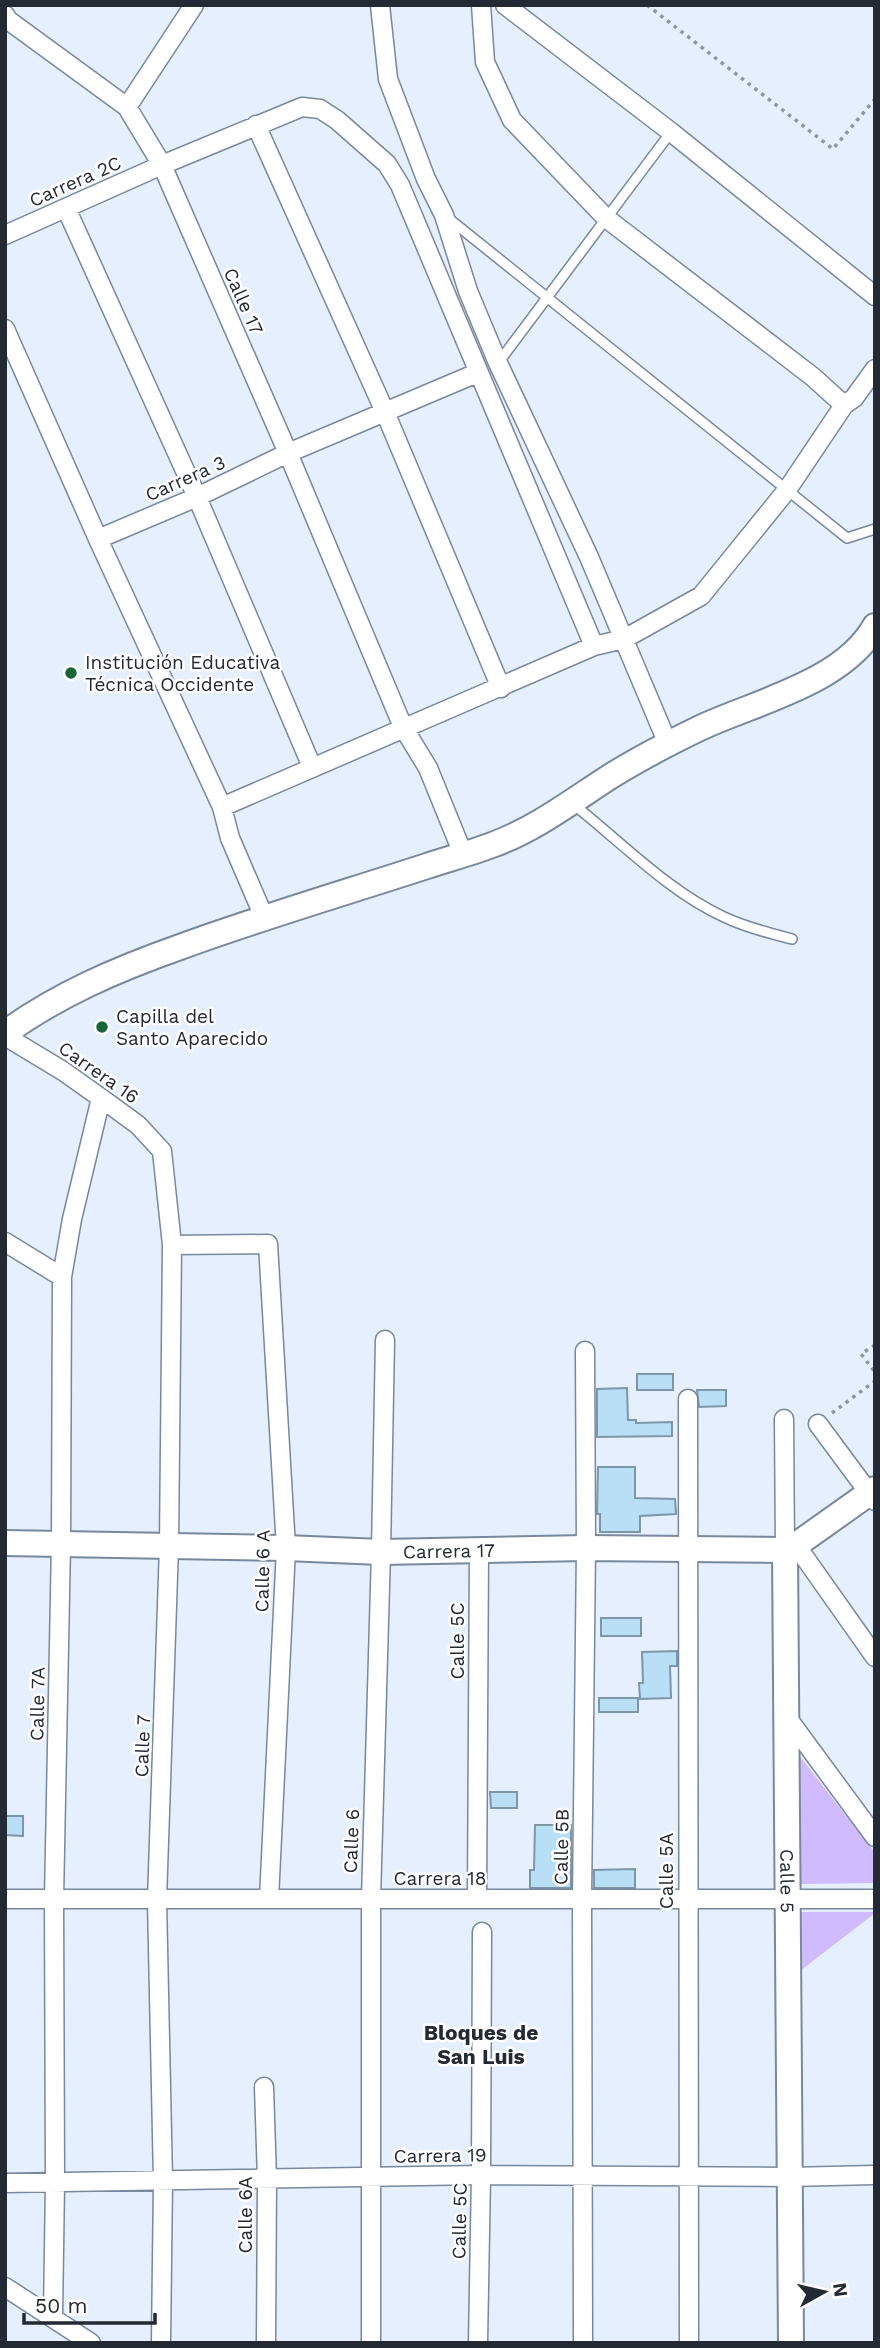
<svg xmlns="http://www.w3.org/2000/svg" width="880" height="2348" viewBox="0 0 880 2348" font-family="'Work Sans',sans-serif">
<rect width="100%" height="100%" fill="#e5effe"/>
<path fill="#cfbbfd" d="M798 1754 875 1853V1883L801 1884Z
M801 1912H875V1913L800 1971Z"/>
<path fill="#b9dff6" stroke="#7d97a8" stroke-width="2" d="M637 1374H673V1390H637Z
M627 1388 628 1420H636V1423L672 1422V1436L597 1437V1389Z
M697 1390H726V1406L699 1407Z
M598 1467H635V1498L675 1499 676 1514 640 1516V1532H600V1514H597Z
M601 1618H641V1636H601Z
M677 1651V1666H670L671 1698 640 1699 639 1683H643L642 1652Z
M599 1698H638V1712H599Z
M490 1792H517V1808H491Z
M5 1816H23V1836L5 1835Z
M535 1825H571V1888H530V1870H534Z
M635 1869V1888H594V1870Z"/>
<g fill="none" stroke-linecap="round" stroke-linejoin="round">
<g stroke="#78889e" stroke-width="12">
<path id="lane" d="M448 218 847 538 875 529
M498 363 671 132
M573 804C620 841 669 892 724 917 745 927 769 933 792 939"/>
</g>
<g stroke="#78889e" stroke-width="21">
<path id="street" d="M380 5 388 79 426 179 444 215 468 291 498 363 589 557 668 744
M481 5 485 62 512 120 606 218 813 377 844 405 854 398 875 369
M505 5 671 132 875 296
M5 15 8 20 127 107 162 165 288 453 403 727 428 768 463 854
M127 107 194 5
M256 125 385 412 501 688
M66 208 197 497 312 767
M5 235 162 165 302 107 320 109 337 120 387 164 400 185 594 646 624 639 701 596 787 490 844 405
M5 329 98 539 222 807 230 838 264 917
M98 539 197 497 288 453 477 373
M222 807 594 646
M5 1036 63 1071 101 1098 138 1125 162 1151 172 1245 169 1546 157 1900 163 2181 161 2343
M5 1242 62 1277
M172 1245 268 1244 286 1548 269 1899
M688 1399 689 2343
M784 1419 785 1550
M818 1424 875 1501
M796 1545 875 1657
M786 1716 875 1837
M5 1899H875
M477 1899 479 1550
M264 2087 267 2179 266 2343
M5 2183 481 2175 788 2177 875 2175
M5 2287 91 2343
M53 2316 55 2183 54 1899 61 1544 62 1277 72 1219 101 1098
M371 2343V1899L381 1552 385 1340
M478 2343 481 2175 482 1932
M583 2343 582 1899 586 1548 585 1351"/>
</g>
<g stroke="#78889e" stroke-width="28">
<g id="secondary">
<path d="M5 1033C59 994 118 969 180 947 262 917 344 893 427 866 448 859 471 853 492 845 536 829 572 801 611 776 640 758 669 743 700 728 755 702 843 683 875 626"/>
<path id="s1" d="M5 1543 286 1548 381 1552 586 1548 785 1550 796 1545 875 1489"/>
<path id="s2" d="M785 1550 791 2343"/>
</g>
</g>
<path stroke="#8e96a3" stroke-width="3.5" stroke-dasharray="3.5 5" stroke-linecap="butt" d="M647 5 833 149 875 99
M875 1345 861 1354 875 1372
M832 1413 875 1381"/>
<use href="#lane" stroke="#fff" stroke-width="9"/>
<use href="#street" stroke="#fff" stroke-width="18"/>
<use href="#secondary" stroke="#fff" stroke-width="24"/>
</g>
<g fill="#176635" stroke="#fff" stroke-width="2.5">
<circle cx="71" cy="673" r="7"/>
<circle cx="102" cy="1027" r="7"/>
</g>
<g text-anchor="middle" stroke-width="5" stroke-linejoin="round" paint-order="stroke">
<g font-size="19" fill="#232a33" stroke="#fff">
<text transform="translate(75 181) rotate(-24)" y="7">Carrera 2C</text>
<text transform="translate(244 301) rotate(66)" y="7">Calle 17</text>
<text transform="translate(185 478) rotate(-24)" y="7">Carrera 3</text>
<text transform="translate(99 1072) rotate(35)" y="7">Carrera 16</text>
<text dy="7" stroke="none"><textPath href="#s1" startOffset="444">Carrera 17</textPath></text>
<text transform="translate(262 1571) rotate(-89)" y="7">Calle 6 A</text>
<text transform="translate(457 1641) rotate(-90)" y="7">Calle 5C</text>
<text transform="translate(37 1704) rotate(-89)" y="7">Calle 7A</text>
<text transform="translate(142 1746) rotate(-88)" y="7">Calle 7</text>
<text transform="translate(351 1841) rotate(-88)" y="7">Calle 6</text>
<text transform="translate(561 1847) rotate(-89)" y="7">Calle 5B</text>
<text transform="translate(666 1871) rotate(-90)" y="7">Calle 5A</text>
<text x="440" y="1885">Carrera 18</text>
<text dy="7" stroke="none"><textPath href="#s2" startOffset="331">Calle 5</textPath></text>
<text transform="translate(440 2155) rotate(-1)" y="7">Carrera 19</text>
<text transform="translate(245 2215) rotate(-90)" y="7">Calle 6A</text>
<text transform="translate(459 2221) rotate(-89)" y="7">Calle 5C</text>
</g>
<g font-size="19" fill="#232a33" stroke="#fff" text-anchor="start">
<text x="85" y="669">Institución Educativa<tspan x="85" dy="22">Técnica Occidente</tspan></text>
<text x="116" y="1023">Capilla del<tspan x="116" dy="22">Santo Aparecido</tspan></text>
</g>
<g font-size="21" font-weight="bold" fill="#232a33" stroke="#fff">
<text x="481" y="2040">Bloques de<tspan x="481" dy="24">San Luis</tspan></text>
</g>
</g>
<rect width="880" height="2348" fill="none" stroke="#232a33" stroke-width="14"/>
<g transform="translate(824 2292) rotate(82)" stroke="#ffffff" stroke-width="5" paint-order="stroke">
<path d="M0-5L12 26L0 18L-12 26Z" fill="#232a33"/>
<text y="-10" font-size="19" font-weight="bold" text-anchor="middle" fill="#232a33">N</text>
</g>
<path d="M24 2313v10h131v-10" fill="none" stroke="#232a33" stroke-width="3.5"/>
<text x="35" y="2313" font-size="21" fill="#232a33" stroke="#ffffff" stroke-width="5" paint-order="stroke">50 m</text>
</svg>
